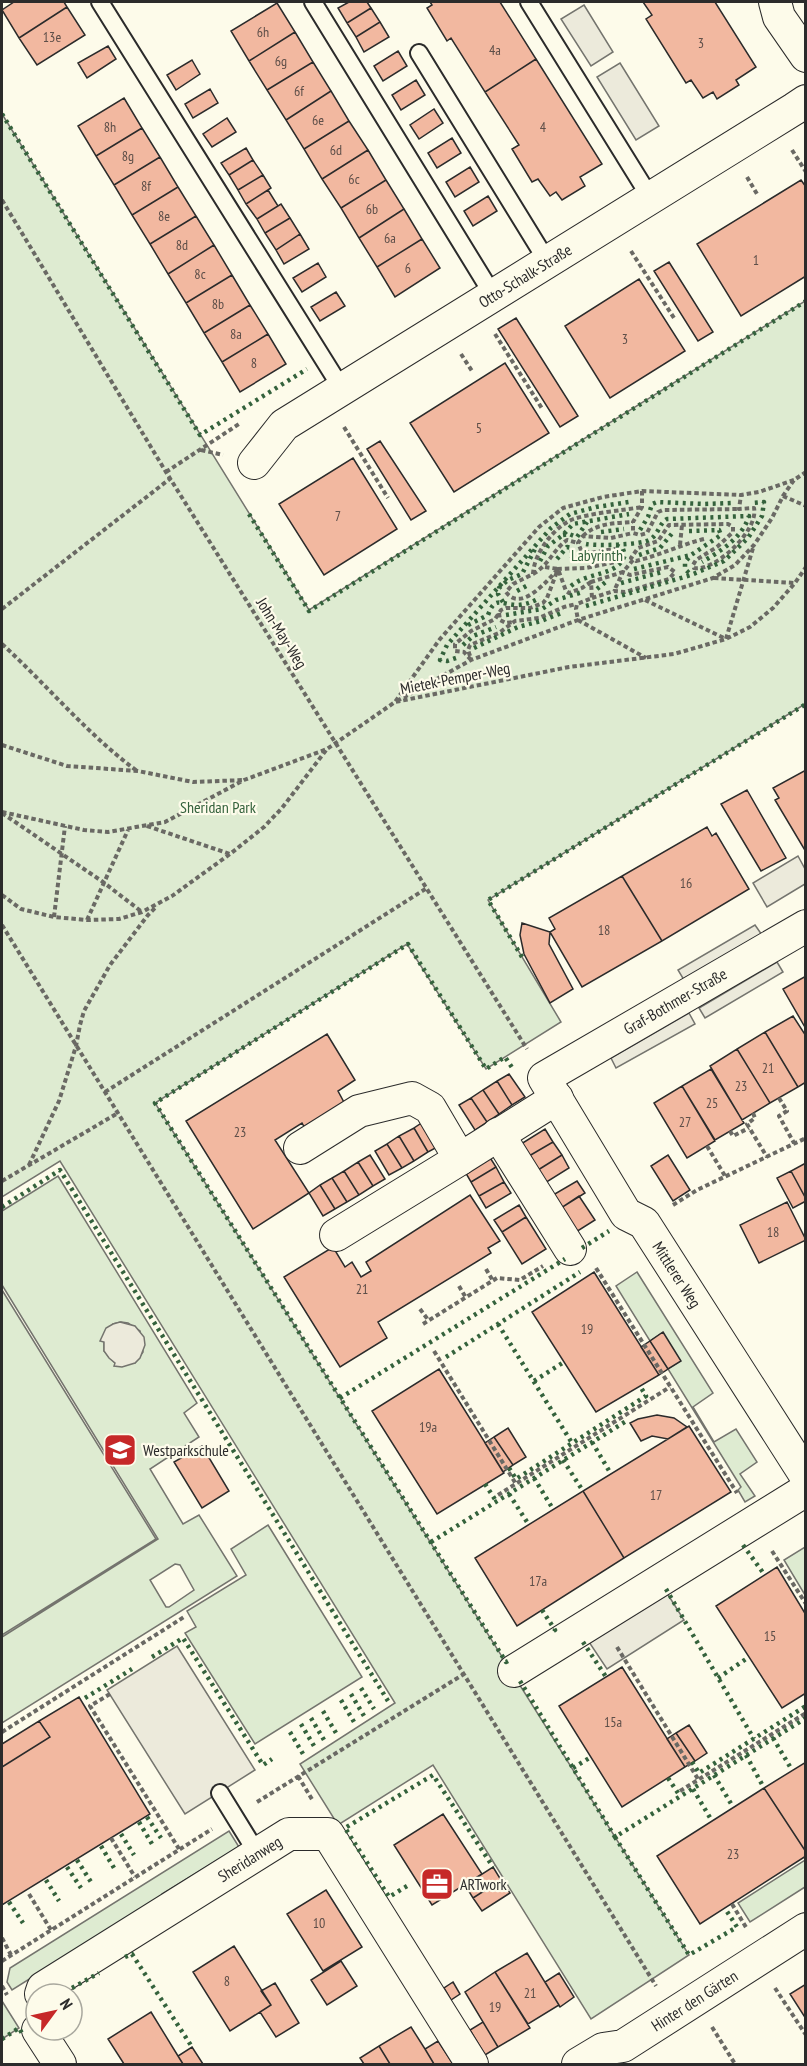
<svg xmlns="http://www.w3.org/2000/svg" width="807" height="2066" viewBox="0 0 807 2066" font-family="'PT Sans Narrow',sans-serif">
<rect width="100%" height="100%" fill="#fdfbea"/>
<path fill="#deebd1" stroke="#74746e" stroke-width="1.5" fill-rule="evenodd" d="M2 114 309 610 805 301V704L488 900 561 1022 486 1069 407 944 155 1103 689 1955 591 2019 433 1765 338 1825 300 1764 395 1703 60 1161 2 1197Z
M58 1176 197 1403 184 1413 199 1437 150 1469 183 1524 199 1515 237 1576 2 1723V1637L158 1539 2 1285V1211ZM121 1322 128 1323 140 1331 143 1352 135 1363H115L104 1351V1342L113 1324ZM175 1564 180 1565 194 1590 169 1607H166L150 1580Z
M637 1272 713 1393 693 1407 714 1442 736 1429 757 1462 740 1474 755 1496 745 1502 738 1490 741 1487 668 1369 680 1361 662 1333 650 1341 616 1286Z
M2 1290 156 1539 2 1635Z
M268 1525 362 1677 255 1744 185 1633 196 1627 187 1611 246 1575 231 1549Z
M805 1547V1595L784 1560Z
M229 1831 239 1847 162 1894 161 1910 136 1912 12 1990 7 1982 10 1968Z
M805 1860V1887L750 1922 738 1903Z
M2 2001 19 2028 2 2039Z"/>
<path fill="#eceadb" stroke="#74746e" stroke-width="1.5" d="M584 5 613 52 591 66 561 19Z
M620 63 659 126 636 140 597 77Z
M798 856 805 869V884L767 907 753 883Z
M755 925 762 935 684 980 678 970Z
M777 962 783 972 705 1018 699 1008Z
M689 1013 695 1024 616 1068 611 1058Z
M120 1322 135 1326 144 1337 145 1345 140 1358 135 1363 122 1367 114 1366 115 1363 109 1358 104 1351V1342L100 1341 106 1328 113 1324Z
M665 1590 684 1620 607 1669 587 1639Z
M177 1646 255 1770 185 1814 107 1690Z"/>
<path fill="#f2b8a0" stroke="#2b2b2b" stroke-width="1.5" d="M14 2H64L67 7 19 38 2 10Z
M349 2H367L371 8 347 23 338 8Z
M430 2H500L536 59 485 92 451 38 447 41 427 8 432 5Z
M643 2H715L756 67 736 80 739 85 717 99 713 92 703 98 691 80 686 83 646 19 652 15Z
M277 3 295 32 249 61 231 31Z
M67 7 85 35 37 65 19 38Z
M371 8 380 22 356 37 347 23Z
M380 22 389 37 364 52 356 37Z
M295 32 313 62 267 90 249 61Z
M108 46 116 59 87 78 78 63Z
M398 51 407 66 383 81 374 66Z
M536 59 602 164 580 177 585 186 562 200 556 192 550 196 538 179 532 182 512 149 519 145 485 92Z
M192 60 200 74 176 90 167 75Z
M313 62 331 91 286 120 267 90Z
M416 80 425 95 401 110 392 95Z
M210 89 218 103 193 118 185 104Z
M331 91 349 121 304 149 286 120Z
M124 98 142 128 96 156 78 126Z
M434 109 443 123 419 139 410 125Z
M227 118 236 132 212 147 203 134Z
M349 121 368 150 322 179 304 149Z
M142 128 160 157 114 185 96 156Z
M452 138 461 153 437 168 428 153Z
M246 148 253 160 229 175 221 163Z
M368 150 386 180 341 208 322 179Z
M160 157 178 187 132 215 114 185Z
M253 160 263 175 238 190 229 175Z
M470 167 479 182 455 197 446 182Z
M263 175 271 188 246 204 238 190Z
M386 180 404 209 359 238 341 208Z
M801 180 806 187V276L741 316 697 244Z
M178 187 196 216 150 244 132 215Z
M268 190 278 206 257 219 246 204Z
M488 196 497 211 473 226 464 211Z
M281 204 290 218 265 233 257 219Z
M404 209 422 239 377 267 359 238Z
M196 216 214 245 168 274 150 244Z
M290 218 300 234 276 250 265 233Z
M300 234 309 249 284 264 276 250Z
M422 239 440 268 395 297 377 267Z
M214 245 232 275 186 303 168 274Z
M669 262 713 332 698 341 654 271Z
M318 263 326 277 302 292 293 278Z
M232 275 250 305 204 333 186 303Z
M639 279 685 351 610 398 565 326Z
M336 292 345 306 320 321 311 307Z
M250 305 268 334 222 362 204 333Z
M516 318 578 416 560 427 498 329Z
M268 334 286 364 240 392 222 362Z
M505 363 549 433 454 492 410 423Z
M380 441 426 511 411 520 367 449Z
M353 458 397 529 324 575 279 504Z
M806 770V852L775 800 779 798 773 788Z
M747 790 786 858 761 871 721 804Z
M707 827 712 836 716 833 749 889 662 941 622 876Z
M622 876 662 941 582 987 550 932 555 929 549 918Z
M522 923 550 932 549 944 573 989 550 1003 524 954 520 935Z
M806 976V1029L783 989Z
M793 1016 806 1036V1082L798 1087 765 1032Z
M765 1032 798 1087 770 1103 737 1049Z
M327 1034 355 1080 338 1091 346 1106 307 1132 302 1123 275 1140 309 1193 253 1229 186 1121Z
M737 1049 770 1103 742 1120 710 1066Z
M711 1069 744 1123 715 1140 682 1086Z
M509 1074 525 1097 512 1105 497 1081Z
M497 1081 512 1105 499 1114 483 1090Z
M682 1086 715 1141 687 1158 654 1103Z
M483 1090 499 1114 487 1122 471 1098Z
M471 1098 487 1122 475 1130 459 1105Z
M426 1120 441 1145 428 1152 414 1128Z
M414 1128 428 1152 414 1161 399 1136Z
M545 1129 553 1142 529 1156 521 1144Z
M399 1136 414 1161 402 1168 387 1144Z
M553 1142 562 1155 538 1170 529 1156Z
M387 1144 402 1168 389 1175 375 1151Z
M370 1155 385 1179 373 1186 358 1162Z
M562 1155 569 1168 545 1183 538 1170Z
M668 1155 690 1190 673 1201 651 1166Z
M489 1156 496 1167 471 1182 464 1170Z
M358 1162 373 1186 359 1195 344 1171Z
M804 1164 806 1166V1199L791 1171Z
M496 1167 504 1182 479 1196 471 1182Z
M344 1171 359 1195 347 1202 332 1178Z
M791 1171 806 1199V1201L793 1208 777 1178Z
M332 1178 347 1202 335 1209 320 1185Z
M577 1181 585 1193 561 1208 553 1195Z
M504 1182 511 1193 486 1208 479 1196Z
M320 1185 335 1209 323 1216 309 1193Z
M470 1195 500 1241 488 1248 491 1253 378 1322 387 1338 340 1367 284 1277 333 1247 345 1267 352 1262 361 1277 371 1271 366 1262Z
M579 1196 595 1220 576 1232 561 1208Z
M787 1202 806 1240 759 1263 740 1225Z
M519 1205 526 1217 502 1232 494 1220Z
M526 1217 546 1249 522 1264 502 1232Z
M594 1272 659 1375 596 1412 532 1312Z
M663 1332 681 1361 668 1369 650 1341Z
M650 1341 668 1369 659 1375 641 1347Z
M439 1369 504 1473 437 1514 372 1411Z
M657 1415 674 1418 687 1427 668 1439 652 1436 641 1441 630 1423 638 1419Z
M689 1426 731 1492 624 1558 583 1491Z
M508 1428 526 1457 513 1465 494 1437Z
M494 1437 513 1465 503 1472 485 1443Z
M202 1446 229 1491 202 1508 174 1462Z
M583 1491 624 1558 517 1626 475 1558Z
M777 1567 806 1615V1693L782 1708 716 1606Z
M622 1667 685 1767 622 1807 559 1706Z
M79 1697 150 1814 2 1905V1767L50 1737 39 1721Z
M39 1721 50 1737 2 1767V1744Z
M689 1725 707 1753 695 1761 676 1733Z
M676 1733 695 1761 685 1767 667 1739Z
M806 1762V1852L764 1788Z
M764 1788 806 1852V1856L700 1924 657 1856Z
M443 1814 482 1874 432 1905 394 1845Z
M493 1867 501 1880 473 1898 465 1885Z
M501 1880 510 1893 482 1911 473 1898Z
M326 1890 362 1947 323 1971 287 1914Z
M234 1946 271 2005 230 2031 193 1972Z
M527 1953 559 2005 528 2024 495 1972Z
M341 1961 357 1986 327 2005 311 1980Z
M495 1972 530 2028 498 2047 465 1992Z
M559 1973 574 1997 560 2007 545 1982Z
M453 1982 460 1994 451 2000 444 1988Z
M275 1983 299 2023 276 2037 260 2012 271 2005 261 1991Z
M806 1984V2019L790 1994Z
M151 2012 178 2056 183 2064H124L108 2039Z
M483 2022 498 2047 485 2055 470 2030Z
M411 2027 425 2049 434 2064H390L379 2046Z
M438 2041 453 2064H434L425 2049Z
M379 2046 390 2064H364L360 2058Z
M192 2047 203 2064H183L178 2056Z"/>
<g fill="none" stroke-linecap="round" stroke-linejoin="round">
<g stroke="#2b2b2b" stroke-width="20">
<path id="lane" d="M100 2 342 389
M313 2 493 295
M529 2 650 197
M419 53 547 261
M220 1793 257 1853"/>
</g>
<g stroke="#2b2b2b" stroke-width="34">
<g id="street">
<path d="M775 2 779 17 806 56"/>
<path id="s1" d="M254 463 284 425 794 109 806 101"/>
<path id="s2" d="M806 926 544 1078 626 1214 644 1223 806 1476"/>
<path d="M498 1134 570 1249"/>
<path d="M300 1148 359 1111 412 1098 430 1108 460 1159 557 1098"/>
<path d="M336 1235 460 1159"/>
<path d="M514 1671 806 1490"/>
<path id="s3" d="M41 1994 43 1988 289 1834H328L472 2064"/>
<path d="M38 2030 60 2064"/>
<path id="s4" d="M578 2064 603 2049 623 2046 806 1929"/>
</g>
</g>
<path stroke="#6a6964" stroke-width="4" stroke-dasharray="4.5 3" stroke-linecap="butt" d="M792 150 806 172
M747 177 757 194
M2 200 166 472 527 1049
M631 251 674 318
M495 334 543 410
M461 354 472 371
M344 427 388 498
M201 450 223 455
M166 472 239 424
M794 480 759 492 741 495 642 491 603 497 563 508 539 527 440 639 395 702 471 660 578 620 713 578 735 565 754 545 772 518 783 496 794 480 806 472
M642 491V507L633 522V533L640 535 647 533 658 512 663 510 739 509
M783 496 806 506
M583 536C596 523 616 523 633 522
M704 539C680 545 660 555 636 561L631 558 638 548 658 541 669 525 728 524 733 527V532L717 547 696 560 693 565 694 568C715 572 759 530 754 508L739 509 741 495
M680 545 682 525
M633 560 623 572 591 582 592 598 577 604 576 609 578 620 646 658
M545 567 558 569
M533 574C550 564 552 551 567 540L578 543
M714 578 795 583
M591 582 582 588 569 593 566 591 558 569C548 580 521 613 506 592L513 584 533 574C534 554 552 530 569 521 582 514 625 510 642 507
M592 598 614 591 625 592 669 579 675 572 668 567 630 575 623 572 614 591
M645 600 726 639 753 548
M2 609 171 478
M499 613 500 620 506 623 514 622
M2 644C47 685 87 734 137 771
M470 656 468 650 470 645 499 633 515 621 539 618 564 607 576 604
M471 660 464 652 455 651V644L471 631 495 619 501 610 506 608H530L543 603 547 598 558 569 586 568 615 562 616 553 614 549 590 553 581 550 578 543 583 536 611 538 633 533
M2 745 67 766 138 771 193 782 244 780
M2 812 84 830 108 832 165 822 244 780 327 749 395 702 569 667 674 654 726 639 750 627 773 608 795 583 806 567
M2 813 103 882 142 912
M147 826 230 854
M2 895 21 909 54 917 87 920 119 919 142 912 172 896 230 854 264 827 282 808 327 749
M54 917 65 826
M87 920 128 830
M2 925 656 1986
M105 1092 427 888
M779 1098 787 1111 779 1116 794 1143
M753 1113 755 1118 747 1124 767 1157
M730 1131 733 1136 749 1128
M707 1146 725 1176
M29 1165 59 1101 76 1046 80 1025 84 1011 110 965 148 915 157 906
M2 1181 118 1113
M673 1205 697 1190 806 1138
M596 1268 737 1493
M486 1269 493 1281
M459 1286 466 1298
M420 1309 429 1321
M423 1324 497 1278 520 1280 543 1266
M434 1351 516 1484
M498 1495 670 1387
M772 1551 806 1604
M617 1647 698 1779
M110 1694 90 1706 179 1849
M2 1732 184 1617
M298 1776 313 1801
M680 1791 806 1713
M257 1802 464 1674
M111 1838 135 1877
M29 1894 51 1930
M732 1904 747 1929
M2 1938 11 1955
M2 1961 212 1829
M2 1986 7 1995
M775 1988 806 2035
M712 2027 735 2064"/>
<use href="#lane" stroke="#fdfbea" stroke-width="16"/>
<use href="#street" stroke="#fdfbea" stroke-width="32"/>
<path stroke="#34623c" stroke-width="4.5" stroke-dasharray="3 4.5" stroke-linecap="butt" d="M2 114 200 435 307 369
M249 514 309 611 806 301
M640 530 648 517 652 504 657 502 704 504 732 503
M689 531 719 530 721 535 691 555 685 562V569L691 575
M601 532 624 529
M563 535 569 534 577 537 587 522
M586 544C596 546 640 545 649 540 659 535 659 523 667 519L749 516C742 538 721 551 702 562
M639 555 660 548 674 531
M557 559 567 547 572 548V558
M595 559 612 556
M540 561 548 546 563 535 573 524 629 514
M634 569 691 555
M621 583 662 572
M571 586C589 571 617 577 625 555L623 549 616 545
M597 589 607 581
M517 591 528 585
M503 602 498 594 499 588 508 580 522 574 535 549
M586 606 691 575 724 561 748 538 762 516 764 502 752 503
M506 615 542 609 556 600 583 592
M468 625 488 615C495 596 500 604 516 605 525 605 532 602 540 598
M463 645 473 636 496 627
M474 648 518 627 541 621 564 612
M456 658 447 661 440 660 447 645 551 528 570 514 596 507 629 502
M522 957 488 900 806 704
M2 1207 60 1170 388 1701
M582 1248 609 1231
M498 1324 572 1443
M446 1357 580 1272
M534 1381 564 1362
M340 1398 565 1259
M592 1442 611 1474
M563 1460 583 1491
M509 1468 516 1479 646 1396 640 1386
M534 1478 553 1509
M485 1484 496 1501
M509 1494 529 1525
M431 1542 628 1420
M743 1545 764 1574
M666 1589 754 1739
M542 1610 555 1630 552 1632
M583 1642 606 1677
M152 1657 183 1638 263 1765 272 1759
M508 1661 506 1662 155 1103 408 944 486 1069 505 1057 513 1069
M718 1678 749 1657
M520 1681 615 1837 806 1718
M361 1688 374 1709
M351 1694 364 1716
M85 1698 132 1669
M341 1700 354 1722
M323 1711 336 1733
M311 1718 324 1740
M301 1724 314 1746
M290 1732 303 1754
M773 1738 792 1770
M746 1755 764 1788
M692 1762 699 1773 806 1706
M573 1768 591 1757
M714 1775 733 1807
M668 1778 680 1796
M693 1789 712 1821
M147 1817 161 1838
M139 1822 152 1844
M121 1834 134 1855
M615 1837 689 1955 737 1927 726 1910
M101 1846 114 1868
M77 1860 91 1882
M67 1867 81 1888
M46 1880 59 1901
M407 1886 389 1897 345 1828 433 1775 493 1867
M9 1902 23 1923
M125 1957 132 1954 192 2047
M72 1988 99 1973
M2 2039 19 2028 23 2035"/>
</g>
<defs>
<g id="school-square" transform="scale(1.725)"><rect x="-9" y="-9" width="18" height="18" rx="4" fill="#c62828" stroke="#fdfbea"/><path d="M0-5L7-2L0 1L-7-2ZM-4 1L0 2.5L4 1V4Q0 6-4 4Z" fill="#fff"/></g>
<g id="office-square" transform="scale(1.725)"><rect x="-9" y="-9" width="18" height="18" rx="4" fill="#c62828" stroke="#fdfbea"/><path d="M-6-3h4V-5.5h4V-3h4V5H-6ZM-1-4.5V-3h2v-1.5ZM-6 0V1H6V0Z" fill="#fff"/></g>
</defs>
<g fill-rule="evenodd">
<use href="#school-square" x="120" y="1450"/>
<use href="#office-square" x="437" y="1884"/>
</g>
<g text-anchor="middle" stroke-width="4.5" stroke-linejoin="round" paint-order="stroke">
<g font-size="14" fill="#5d4e48">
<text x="263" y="37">6h</text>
<text x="52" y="42">13e</text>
<text x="701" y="48">3</text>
<text x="495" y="55">4a</text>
<text x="281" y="66">6g</text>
<text x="299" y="96">6f</text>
<text x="318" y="125">6e</text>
<text x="110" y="132">8h</text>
<text x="543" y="132">4</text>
<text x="336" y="155">6d</text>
<text x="128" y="161">8g</text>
<text x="354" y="184">6c</text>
<text x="146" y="191">8f</text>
<text x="372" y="214">6b</text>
<text x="164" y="221">8e</text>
<text x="390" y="243">6a</text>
<text x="182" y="250">8d</text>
<text x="756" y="265">1</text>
<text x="408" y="273">6</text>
<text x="200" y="279">8c</text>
<text x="218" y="309">8b</text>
<text x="236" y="339">8a</text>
<text x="625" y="344">3</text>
<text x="254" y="368">8</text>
<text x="479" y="433">5</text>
<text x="338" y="521">7</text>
<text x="686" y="888">16</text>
<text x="604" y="935">18</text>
<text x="768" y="1073">21</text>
<text x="741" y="1091">23</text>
<text x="712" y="1108">25</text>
<text x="685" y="1127">27</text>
<text x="240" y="1137">23</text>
<text x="773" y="1237">18</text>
<text x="362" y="1294">21</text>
<text x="587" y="1334">19</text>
<text x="428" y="1432">19a</text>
<text x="656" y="1500">17</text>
<text x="538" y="1586">17a</text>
<text x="770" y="1641">15</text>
<text x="613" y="1727">15a</text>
<text x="733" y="1859">23</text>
<text x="319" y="1928">10</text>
<text x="227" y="1986">8</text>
<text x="530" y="1998">21</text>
<text x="495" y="2012">19</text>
</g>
<g font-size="16" fill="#2b2b2b" stroke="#fdfbea">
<text dy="6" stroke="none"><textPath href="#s1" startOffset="332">Otto-Schalk-Straße</textPath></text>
<text transform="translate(282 633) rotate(58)" y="6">John-May-Weg</text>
<text transform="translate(455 678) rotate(-11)" y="6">Mietek-Pemper-Weg</text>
<text transform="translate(675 1001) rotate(-30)" y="6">Graf-Bothmer-Straße</text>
<text dy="6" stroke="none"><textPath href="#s2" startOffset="543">Mittlerer Weg</textPath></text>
<text dy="6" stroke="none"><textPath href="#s3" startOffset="250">Sheridanweg</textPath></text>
<text dy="6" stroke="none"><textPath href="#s4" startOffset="134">Hinter den Gärten</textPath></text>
</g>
<g font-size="16" fill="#34623c" stroke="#fdfbea">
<text x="597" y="561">Labyrinth</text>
<text x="218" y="813">Sheridan Park</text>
</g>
<g font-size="16" fill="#2b2b2b" stroke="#fdfbea" text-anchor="start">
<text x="143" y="1456">Westparkschule</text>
<text x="460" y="1890">ARTwork</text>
</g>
</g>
<rect width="807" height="2066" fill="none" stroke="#2b2b2b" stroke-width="6"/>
<g transform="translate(54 2012) rotate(57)"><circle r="28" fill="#fdfbea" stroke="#a9a89e" stroke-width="1.5"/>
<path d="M0-4.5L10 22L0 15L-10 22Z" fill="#c62828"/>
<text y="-9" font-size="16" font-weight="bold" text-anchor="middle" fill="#2b2b2b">N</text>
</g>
</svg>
